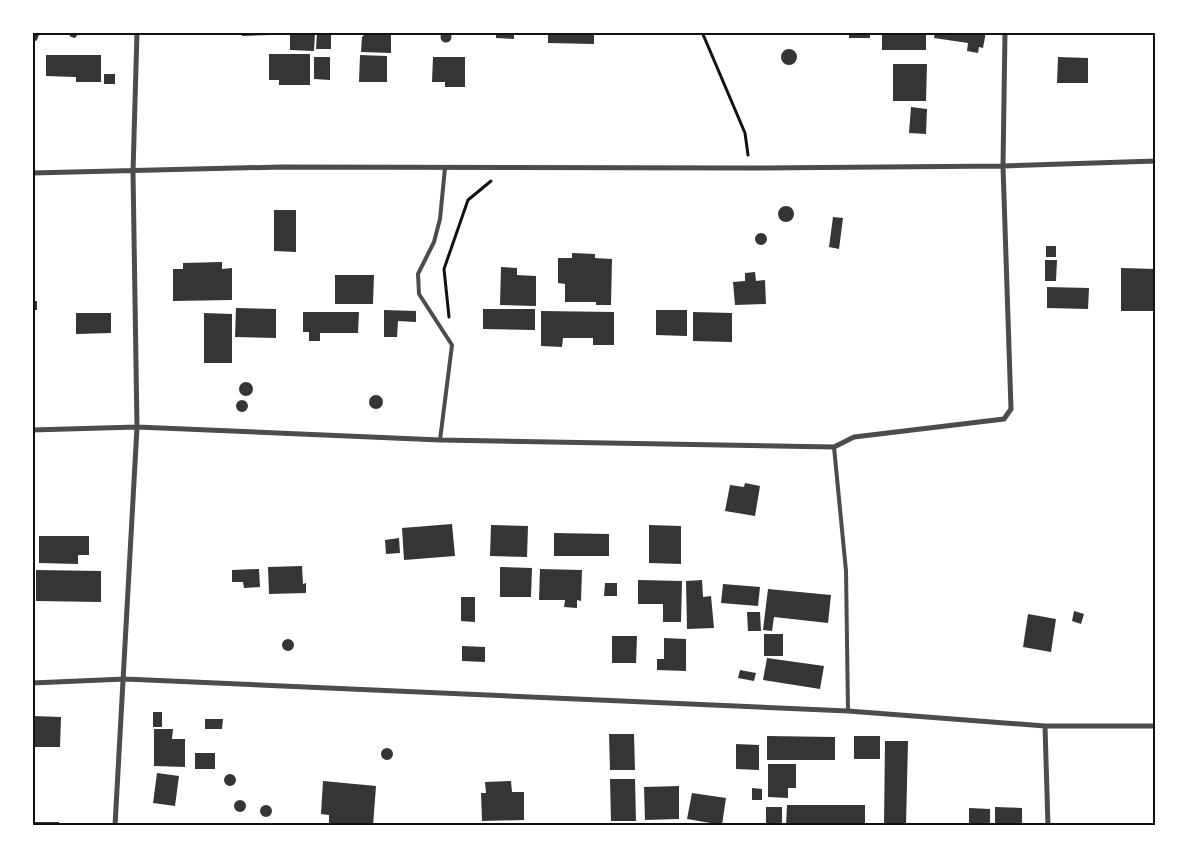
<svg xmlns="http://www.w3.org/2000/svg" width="1188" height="858" viewBox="0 0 1188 858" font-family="Raleway,sans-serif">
<rect width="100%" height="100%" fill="#fff"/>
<path fill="#353535" d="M440.5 37a5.5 5.5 0 1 1 11 0a5.5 5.5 0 1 1-11 0Z
M32 32H38L39 35 37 40 32 43Z
M67 32H80L75 38 71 37Z
M242 32H271V35L242 36Z
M290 32H315L314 51 290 50Z
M317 32H331V49H316Z
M367 32H391V53L361 52 362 37Z
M496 32H514V39L496 38Z
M548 32H594V44L548 43Z
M849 32H870V38H849Z
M882 32H926V50H882Z
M935 32H986L983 48 979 47 978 53 967 51 968 43 934 38Z
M781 57a8 8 0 1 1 16 0a8 8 0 1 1-16 0Z
M269 54H310V85H279V80H269Z
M46 55H101V82H76V77L46 76Z
M360 55 387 56V82H359Z
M314 57H330V80L314 79Z
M433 57H465V87H445V82H432Z
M1058 57 1088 58V83H1057Z
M32 63H35V101H32Z
M893 64H927L926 101H893Z
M104 74H115V84H104Z
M911 107 927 109 926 134 909 133Z
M778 214a8 8 0 1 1 16 0a8 8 0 1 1-16 0Z
M274 210H296V252L274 251Z
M32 214H35V257H32Z
M833 217 843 218 839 249 829 247Z
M755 239a6 6 0 1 1 12 0a6 6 0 1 1-12 0Z
M1046 246H1056V257H1046Z
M572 253 595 254V258L612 259 611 305H596V302H565V284L558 283V258H572Z
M1045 260H1057L1056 281H1045Z
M35 261V296H32V262Z
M222 262V269L232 268V300L173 301V269H183V263Z
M501 267 517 268V275L536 276V306L500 305Z
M1121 268 1156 269V311H1121Z
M755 272 756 281 765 280 766 304 735 305 733 282 745 281V273Z
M335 275H374L373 304H335Z
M1047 287 1089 288 1088 309 1047 308Z
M32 301H37V310H32Z
M236 308 276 309V338L235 337Z
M483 309H535V330L483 329Z
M384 310 416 311V322L398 321 397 337H384Z
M656 310H687V336L656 335Z
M541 311 614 312V345H593V338H563L562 347 541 346Z
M303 312H359L358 333H320V341H309V332H303Z
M693 312 732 313V342L693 341Z
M76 313H111V333L76 334Z
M204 313 232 314V363H204Z
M239 389a7 7 0 1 1 14 0a7 7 0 1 1-14 0Z
M369 402a7 7 0 1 1 14 0a7 7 0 1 1-14 0Z
M236 406a6 6 0 1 1 12 0a6 6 0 1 1-12 0Z
M745 483 760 486 755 516 725 511 730 485 744 487Z
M452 524 455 556 404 560 402 528Z
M491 525 528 526 527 557 490 556Z
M649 525 681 526V564L649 563Z
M554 533 609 534V556H554Z
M39 536H89V555H78V564L39 563Z
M399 538 400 553 386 554 385 540Z
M302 566 303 584 306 583V593L269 594 268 567Z
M500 567 532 568 531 597H500Z
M259 569 260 587 244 588 243 582H232V570Z
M540 569 582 570 581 601 577 600V608L564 607 565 600H539Z
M36 570 101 571V602L36 601Z
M638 580 682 581 681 622H663V604H638Z
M702 580 703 597 711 596 714 628 687 629 686 581Z
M605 583H617V596H604Z
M723 584 760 587 758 606 721 603Z
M768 589 831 595 828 623 774 617 772 631 763 630Z
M461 597H475V622L461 621Z
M1074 611 1084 614 1081 624 1072 621Z
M747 612H760L761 631H748Z
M1028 614 1056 619 1051 652 1023 647Z
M764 634H783V656H764Z
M612 636H637L636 663H612Z
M664 638 686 639V671L657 670V659H664Z
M282 645a6 6 0 1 1 12 0a6 6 0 1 1-12 0Z
M462 646 485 647V662L462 661Z
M767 658 824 666 820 689 763 680Z
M740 670 756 673 754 681 738 678Z
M153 712H162V727H153Z
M32 716 61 717 60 747H32Z
M205 719H223L222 729H205Z
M154 729H173L172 739H185V767L154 766Z
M609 734H634L635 770H610Z
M767 736 835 737V760H767Z
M854 736H880V759H854Z
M885 741H908L906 826H884Z
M736 744 759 745V770L736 769Z
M381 754a6 6 0 1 1 12 0a6 6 0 1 1-12 0Z
M195 753H215V769H195Z
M768 764H796V788H788V798L768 797Z
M157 773 179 776 175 806 153 803Z
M224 780a6 6 0 1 1 12 0a6 6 0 1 1-12 0Z
M610 779H635L636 821H611Z
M323 781 376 786 373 826H329V815L321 814Z
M511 781 512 792H524V820L482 821 481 793H486L485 782Z
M679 786V819L645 820 644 787Z
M752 788 762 789V800H752Z
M692 793 726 798 722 825 687 819Z
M234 806a6 6 0 1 1 12 0a6 6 0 1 1-12 0Z
M787 805H865V826H786Z
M260 811a6 6 0 1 1 12 0a6 6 0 1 1-12 0Z
M766 807H782V826H766Z
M995 807 1022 808V826H995Z
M969 808 990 809V826H969Z
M34 822H59V826H34Z"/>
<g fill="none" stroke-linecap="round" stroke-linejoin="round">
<path stroke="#111" stroke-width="3" d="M702 32 745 133 748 155
M449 317 444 269 468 200 491 181"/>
<path stroke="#4c4c4c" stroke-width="4" d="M440 440 452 345 419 294 418 274 434 242 440 219 445 168
M834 447 846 571 848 711"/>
<path stroke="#4c4c4c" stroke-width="5" d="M32 173 281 167 750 168 1003 166 1156 161
M32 430 137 427 440 440 834 447 854 437 1004 419 1011 409 1003 166 1005 32
M32 683 125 679 848 711 1045 726H1156
M1045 726 1048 826
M115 826 137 427 133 172 137 32"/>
</g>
<rect width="1188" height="858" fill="none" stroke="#ffffff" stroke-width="68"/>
<rect x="34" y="34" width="1120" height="790" fill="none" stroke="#111" stroke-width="2"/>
</svg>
